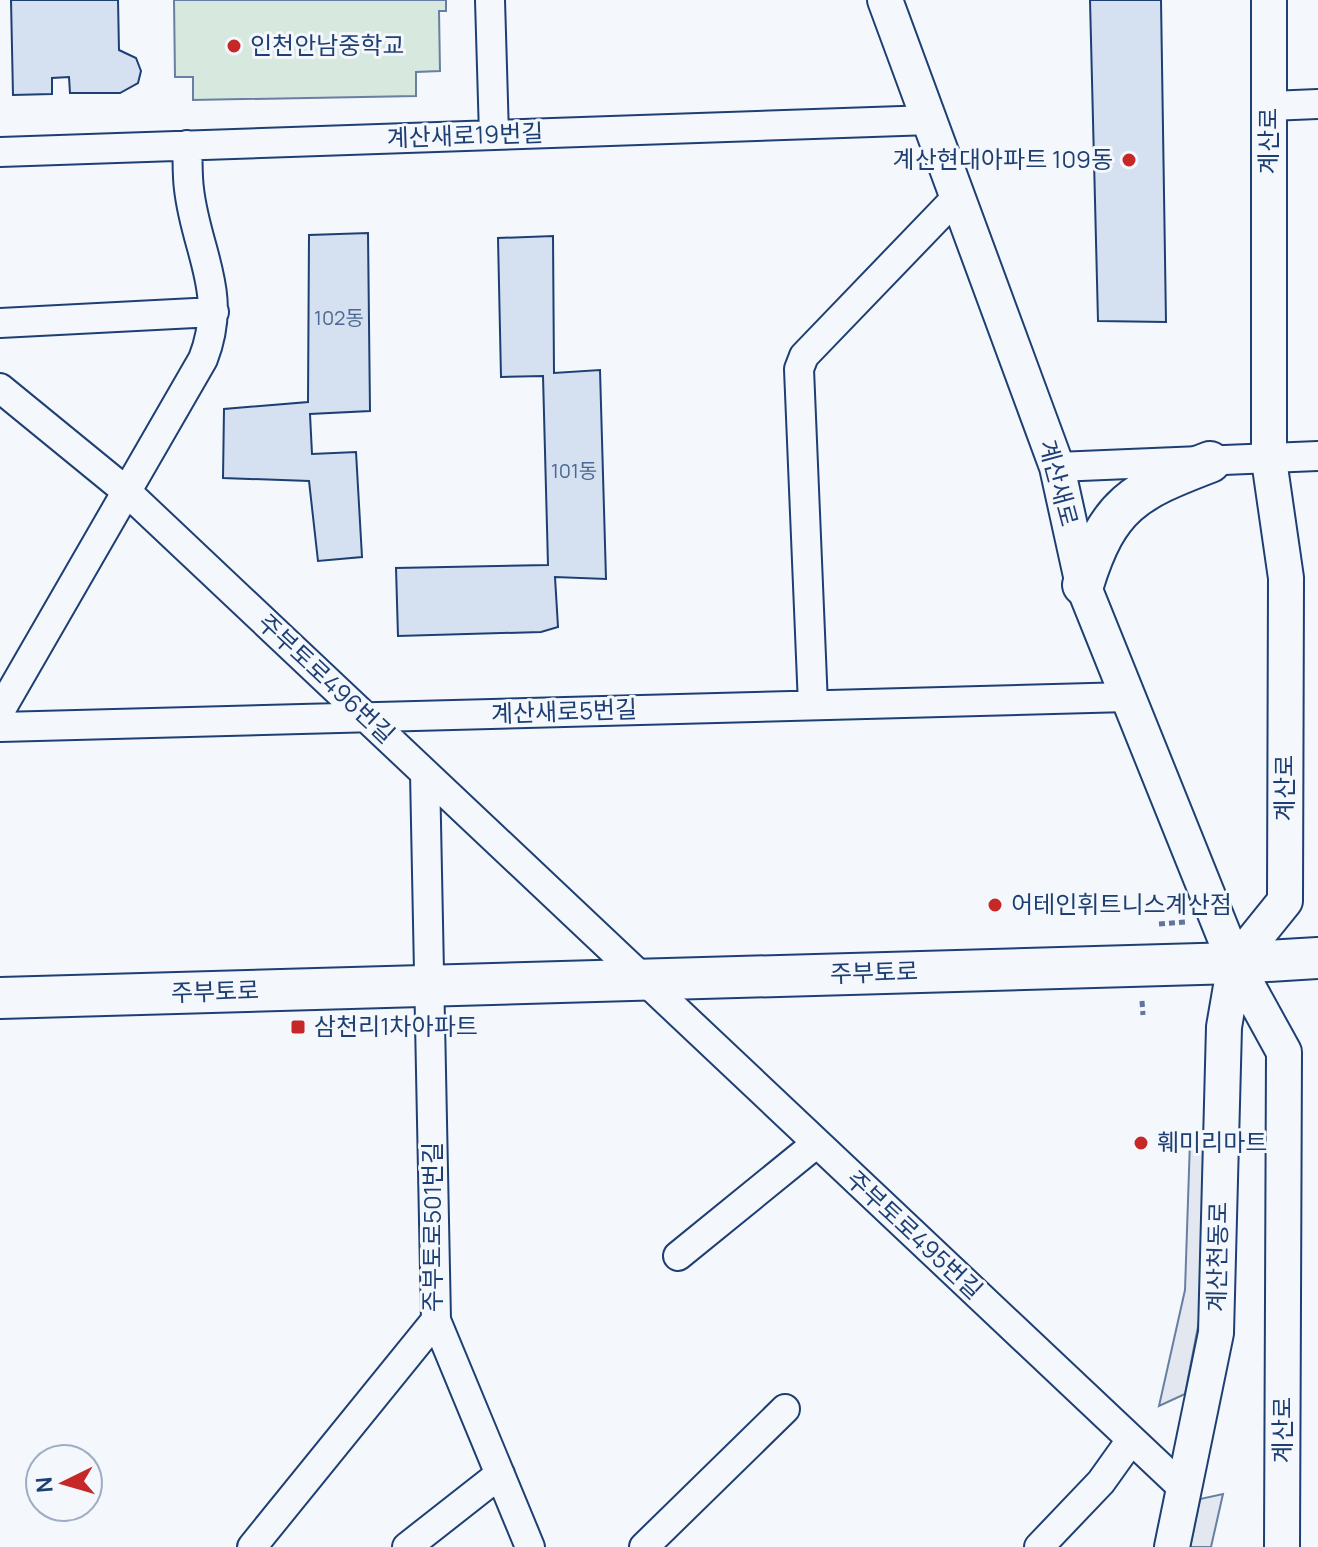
<svg xmlns="http://www.w3.org/2000/svg" width="1318" height="1547" viewBox="0 0 1318 1547" font-family="Manrope,'Noto Sans KR',sans-serif">
<rect width="100%" height="100%" fill="#f4f7fb"/>
<path fill="#d7e8df" stroke="#687fa3" stroke-width="2" d="M174 0H446V11H439L440 71 416 72V96L193 100V77H175Z"/>
<path fill="#e3e8f0" stroke="#687fa3" stroke-width="2" d="M1210 1131 1208 1275 1185 1394 1159 1406 1185 1290 1190 1141Z
M1223 1494 1211 1547H1190L1200 1499Z"/>
<path fill="#d5e0f0" stroke="#1d3f73" stroke-width="2" d="M11 0H118L119 50 136 58 141 71 138 83 120 93H70L69 77 52 78V94L13 95Z
M1090 0H1161L1166 322 1098 321Z
M368 233 370 411 310 414 312 454 356 452 362 557 318 561 309 481 223 478 224 409 308 402 309 235Z
M553 236 554 373 600 370 606 579 555 577 558 627 541 632 398 636 396 568 548 565 543 376 501 377 498 238Z"/>
<g fill="none" stroke-linecap="round" stroke-linejoin="round">
<g stroke="#1d3f73" stroke-width="32">
<path id="minor" d="M490 0 494 135
M1269 106 1318 104
M0 152 931 120
M0 323 214 312
M0 388 126 491 1184 1489
M1057 467 1318 456
M813 705 799 369 804 356 959 195
M0 711 203 359C229 292 196 252 189 189 187 174 188 159 187 145
M0 727 1128 697
M678 1256 817 1143
M436 1320 530 1547
M252 1547 436 1320 425 773
M407 1547 500 1474
M644 1547 785 1409
M1039 1547 1101 1482 1131 1440"/>
</g>
<g stroke="#1d3f73" stroke-width="38">
<path id="tertiary" d="M885 0 1057 467 1083 585 1235 963 1284 1052 1282 1547
M1172 1547 1216 1333 1224 1027 1235 963 1285 901 1286 578 1269 460V0"/>
</g>
<g stroke="#1d3f73" stroke-width="44">
<path id="secondary" d="M1083 585C1108 504 1134 491 1210 462
M0 998 1235 963 1318 958"/>
</g>
<path stroke="#5e769c" stroke-width="5" stroke-dasharray="6 4" stroke-linecap="butt" d="M1159 924 1186 922
M1142 1001 1143 1015"/>
<use href="#minor" stroke="#f4f7fb" stroke-width="28"/>
<use href="#tertiary" stroke="#f4f7fb" stroke-width="34"/>
<use href="#secondary" stroke="#f4f7fb" stroke-width="40"/>
</g>
<g fill="#c62828" stroke="#f4f7fb" stroke-width="3">
<circle cx="234" cy="46" r="8"/>
<circle cx="1129" cy="160" r="8"/>
<circle cx="995" cy="905" r="8"/>
<rect x="290" y="1019" width="16" height="16" rx="4"/>
<circle cx="1141" cy="1143" r="8"/>
</g>
<g text-anchor="middle" stroke-width="6" stroke-linejoin="round" paint-order="stroke">
<g font-size="20" fill="#4b6792">
<text x="339" y="325">102동</text>
<text x="574" y="478">101동</text>
</g>
<g font-size="24" fill="#1d3f73" stroke="#f4f7fb" text-anchor="start">
<text x="250" y="54">인천안남중학교</text>
<text x="1113" y="168" text-anchor="end">계산현대아파트 109동</text>
<text x="1011" y="913">어테인휘트니스계산점</text>
<text x="314" y="1035">삼천리1차아파트</text>
<text x="1157" y="1151">훼미리마트</text>
</g>
<g font-size="24" fill="#1d3f73" stroke="#f4f7fb">
<text transform="translate(465 136) rotate(-2)" y="8">계산새로19번길</text>
<text transform="translate(1269 141) rotate(-90)" y="8">계산로</text>
<text transform="translate(1058 483) rotate(75)" y="8">계산새로</text>
<text transform="translate(326 679) rotate(43)" y="8">주부토로496번길</text>
<text transform="translate(564 712) rotate(-2)" y="8">계산새로5번길</text>
<text transform="translate(1285 788) rotate(-90)" y="8">계산로</text>
<text transform="translate(874 973) rotate(-2)" y="8">주부토로</text>
<text transform="translate(215 992) rotate(-2)" y="8">주부토로</text>
<text transform="translate(433 1227) rotate(-90)" y="8">주부토로501번길</text>
<text transform="translate(914 1235) rotate(43)" y="8">주부토로495번길</text>
<text transform="translate(1218 1257) rotate(-89)" y="8">계산천동로</text>
<text transform="translate(1283 1430) rotate(-90)" y="8">계산로</text>
</g>
</g>
<g transform="translate(64 1483) rotate(265)"><circle r="38" fill="#f4f7fb" stroke="#9eadc5" stroke-width="2"/>
<path d="M0-6L14 30L0 20L-14 30Z" fill="#c62828"/>
<text y="-12" font-size="22" font-weight="bold" text-anchor="middle" fill="#1d3f73">N</text>
</g>
</svg>
